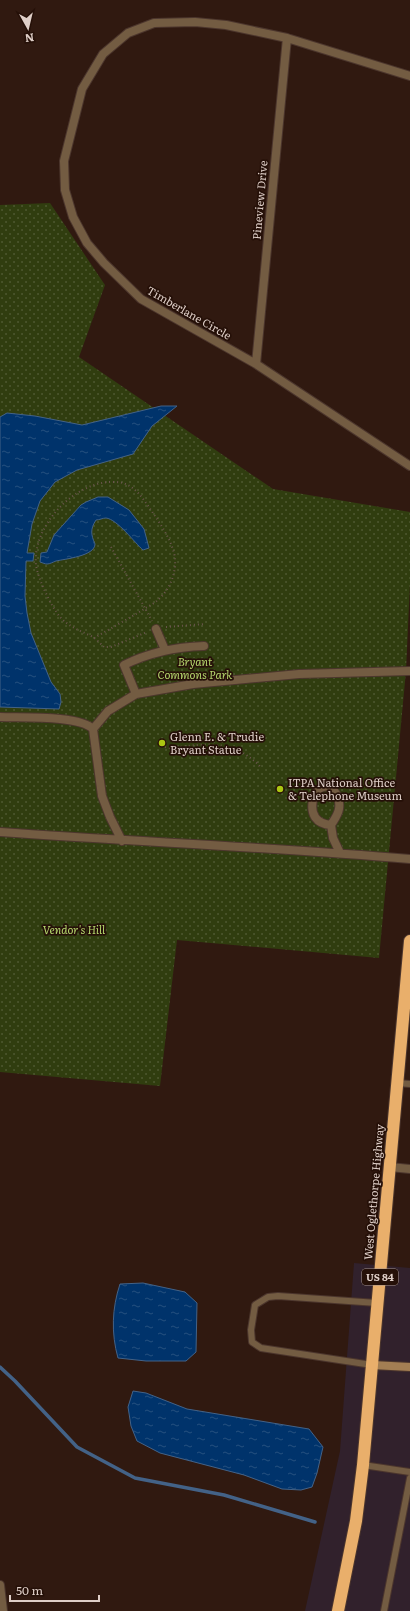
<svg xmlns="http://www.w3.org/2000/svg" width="410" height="1611" viewBox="0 0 410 1611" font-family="Literata,serif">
<defs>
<pattern id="park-dots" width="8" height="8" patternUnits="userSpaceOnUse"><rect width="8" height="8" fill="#303d0f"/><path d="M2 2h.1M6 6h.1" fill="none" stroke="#4e5830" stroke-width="1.8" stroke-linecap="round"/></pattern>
<pattern id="water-ripples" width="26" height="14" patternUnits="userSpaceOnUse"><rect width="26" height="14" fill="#00336b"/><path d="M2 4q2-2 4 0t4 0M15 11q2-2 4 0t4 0" fill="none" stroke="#25507f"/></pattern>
</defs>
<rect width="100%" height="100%" fill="#301910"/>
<path fill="#31212c" d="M354 1263 410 1268V1611H305L340 1451Z"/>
<path fill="url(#park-dots)" d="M50 203 105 285 79 357 273 489 410 512V583L406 671 379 958 177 940 160 1086 0 1072V205Z"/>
<path fill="url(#water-ripples)" stroke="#436287" d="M161 406H177L152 426 133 454 77 470 55 482 40 501 32 524 27 553H34L33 561H26L25 596 27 613 31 633 51 682 60 694 61 702 59 709 0 707V417L7 413 35 416 82 425Z
M98 497H108L129 510 144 529 149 548 143 550C135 543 117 519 106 518 103 518 99 520 96 520 90 529 91 535 95 544 95 556 65 559 56 561 53 562 50 564 47 564 45 564 43 563 40 562L41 553 47 552 54 535 81 505 86 502Z
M143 1283 185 1292 197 1303 196 1352 186 1361H146L118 1358C111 1333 112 1308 120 1284Z
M133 1391 146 1393 187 1409 309 1429 323 1447 317 1473 312 1487 301 1490 282 1489 244 1475 160 1453 137 1441 131 1426 128 1407Z"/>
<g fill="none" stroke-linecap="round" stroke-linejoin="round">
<path stroke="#436287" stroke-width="3.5" d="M0 1367 15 1381 77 1447 135 1478 224 1495 315 1522"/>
<g stroke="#4c362d" stroke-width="8">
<path id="lane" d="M397 1083 410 1084
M372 1365 261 1348 252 1342 251 1330 255 1305 268 1297 278 1296 377 1303
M363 1465 410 1472
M384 1611 410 1478"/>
</g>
<g stroke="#4c362d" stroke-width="10">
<path id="street" d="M410 76 287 38 226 25 195 22 154 23 128 33 103 54 82 89 64 161 65 190 73 217 87 243 104 263 141 299 256 364 410 466
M256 364 287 38
M156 629 165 650
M136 694 193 684 299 674 410 671
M0 717C21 718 79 715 93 729
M331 825C316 824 310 814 313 800 314 796 315 792 319 789 331 780 341 797 339 809 338 815 334 820 331 825L333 838 340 853
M0 832C137 842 274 847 410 859
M122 841 110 817 102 796 93 729 108 711 136 694 124 665C150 652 175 647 204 646
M390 1167 410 1169
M0 1585 3 1611"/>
</g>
<g stroke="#4c362d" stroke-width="10">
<path id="secondary" d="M372 1365 410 1367"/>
</g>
<g stroke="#4c362d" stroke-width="14">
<path id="highway" d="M338 1611 356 1521 363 1465 410 941"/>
</g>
<path stroke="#6b564e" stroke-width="2" stroke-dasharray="1 3" stroke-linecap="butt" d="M111 547 152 621
M166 627 205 624
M94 638C110 629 126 620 141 611 147 607 154 604 159 599 171 588 178 569 174 553 170 538 161 525 153 513 143 499 134 482 115 482 75 480 32 526 36 565 38 579 51 606 60 617 69 627 81 631 93 637 97 640 101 644 104 647H111L147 632
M165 747 170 748C196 745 226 739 249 757 253 760 258 763 260 767"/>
<use href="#lane" stroke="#735c42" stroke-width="6"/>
<use href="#street" stroke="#735c42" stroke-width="8"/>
<use href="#secondary" stroke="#a37e53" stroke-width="8"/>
<use href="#highway" stroke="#e9af6b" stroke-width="12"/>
</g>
<g fill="#acc612" stroke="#251008" stroke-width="1.5">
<circle cx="162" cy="743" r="4"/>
<circle cx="280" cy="789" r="4"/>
</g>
<g text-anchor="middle" stroke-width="3.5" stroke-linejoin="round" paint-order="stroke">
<rect fill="#251008" stroke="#a7968e" stroke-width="1" x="362" y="1269" width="36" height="16" rx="3"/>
<g font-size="10" font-weight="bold" fill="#dfcfc8">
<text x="380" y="1281">US 84</text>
</g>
<g font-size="11" fill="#dfcfc8" stroke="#251008">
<text transform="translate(260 200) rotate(-85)" y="4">Pineview Drive</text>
<text transform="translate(189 313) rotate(30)" y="4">Timberlane Circle</text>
<text transform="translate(374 1192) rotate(-85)" y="4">West Oglethorpe Highway</text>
</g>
<g font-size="11" font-style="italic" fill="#b6d86e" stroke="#251008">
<text x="195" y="666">Bryant<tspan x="195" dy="13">Commons Park</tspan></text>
<text x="74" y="934">Vendor's Hill</text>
</g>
<g font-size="11" fill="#dfcfc8" stroke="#251008" text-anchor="start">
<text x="170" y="741">Glenn E. &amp; Trudie<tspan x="170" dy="13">Bryant Statue</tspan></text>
<text x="288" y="787">ITPA National Office<tspan x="288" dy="13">&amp; Telephone Museum</tspan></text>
</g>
</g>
<g transform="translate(28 28) rotate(172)" stroke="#251008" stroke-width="3" paint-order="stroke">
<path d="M0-3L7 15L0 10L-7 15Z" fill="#dfcfc8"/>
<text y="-6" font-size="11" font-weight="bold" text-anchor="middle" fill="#dfcfc8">N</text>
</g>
<path d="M10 1595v6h89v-6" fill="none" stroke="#dfcfc8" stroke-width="2"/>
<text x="16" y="1595" font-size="12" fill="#dfcfc8" stroke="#251008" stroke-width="3" paint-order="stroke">50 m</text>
</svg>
